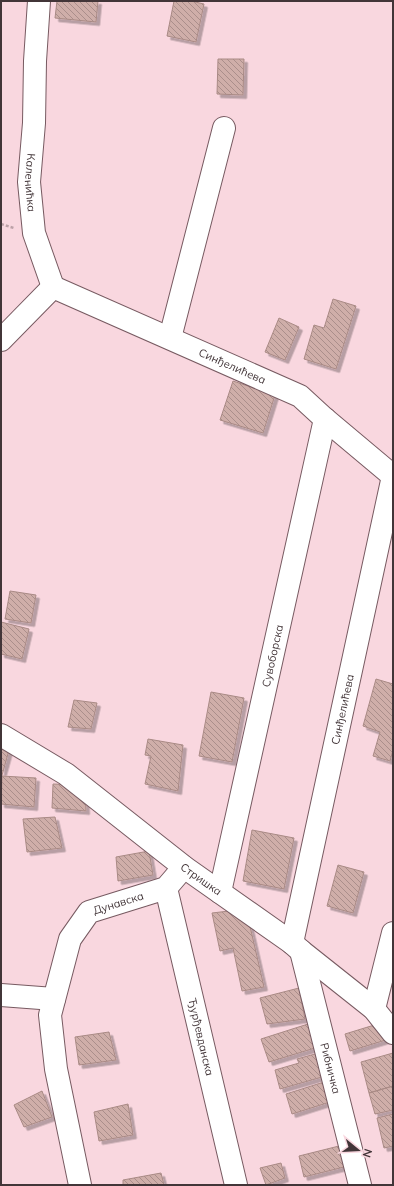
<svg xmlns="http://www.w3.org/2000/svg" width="394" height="1186" viewBox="0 0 394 1186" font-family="Mulish,sans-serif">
<defs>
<pattern id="building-back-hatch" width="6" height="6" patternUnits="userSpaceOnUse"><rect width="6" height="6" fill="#cfaea9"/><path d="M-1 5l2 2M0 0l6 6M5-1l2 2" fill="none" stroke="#aa8e8b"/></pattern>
<filter id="shadow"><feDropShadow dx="3.5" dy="3.5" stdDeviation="0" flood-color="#0004"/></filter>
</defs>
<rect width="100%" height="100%" fill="#f9d7df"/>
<path fill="url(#building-back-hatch)" stroke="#a98a85" filter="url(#shadow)" d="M57 1H98L96 22 55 18Z
M174 1H191L204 4 196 42 167 36Z
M218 59H244L243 95 217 94Z
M333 299 356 306 336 369 304 359 314 325 324 328Z
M279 318 299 327 285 360 265 352Z
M233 381 275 395 263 433 220 420Z
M10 591 36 595 31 623 5 619Z
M1 622 29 629 22 659 1 654Z
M376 679 393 684V750L390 761 373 756 380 732 363 726Z
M211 692 244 698 232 762 199 756Z
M74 700 97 703 91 729 68 727Z
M148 739 183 745 178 791 145 784 151 756 145 755Z
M1 748 9 750 1 779Z
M2 776 36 778 34 807 1 804Z
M53 784 85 785 86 811 52 808Z
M55 817 62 848 27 852 23 819Z
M252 830 294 838 284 889 243 881Z
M149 851 153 875 118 881 116 857Z
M338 865 364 872 353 913 327 906Z
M246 909 264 987 242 991 233 948 220 951 212 913Z
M299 988 305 1019 267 1024 260 998Z
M384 1022 389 1039 350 1051 345 1034Z
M308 1024 315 1048 269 1062 261 1039Z
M109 1032 116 1060 79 1065 75 1037Z
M393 1053V1086L369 1093 361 1062Z
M315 1054 322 1077 280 1089 275 1070 299 1063 297 1059Z
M324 1082 330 1102 292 1114 286 1094Z
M393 1086V1110L375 1114 369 1093Z
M42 1091 52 1117 24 1127 14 1105Z
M128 1104 133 1135 99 1141 94 1112Z
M393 1114V1146L384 1148 377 1118Z
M343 1145 348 1166 304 1177 299 1156Z
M281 1163 285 1178 266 1185 260 1168Z
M161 1173 164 1185H123V1180Z"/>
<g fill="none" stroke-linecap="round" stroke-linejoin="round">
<g stroke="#775a61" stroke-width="24">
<g id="minor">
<path id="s1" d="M39 1 35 61 34 123 29 182 34 233 53 287"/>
<path id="s2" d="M53 287 300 396 325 419 393 476"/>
<path d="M170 338 224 128"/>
<path d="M1 340 53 287"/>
<path id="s3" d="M1 735 66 774 184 867 292 943 301 951 374 1009 393 1033"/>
<path id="s4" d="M166 888 236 1185"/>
<path id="s5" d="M220 892 325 419"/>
<path id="s6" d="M292 943 393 476"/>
<path id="s7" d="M301 951 360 1185"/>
<path d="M1 995 54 999"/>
<path d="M374 1009 393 933"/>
<path id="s8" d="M80 1185 56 1069 50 1015 70 939 89 912 166 888 184 867"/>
</g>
</g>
<path stroke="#bca1a7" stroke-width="2.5" stroke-dasharray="3 2" stroke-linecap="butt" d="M1 224 14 228"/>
<use href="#minor" stroke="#fff" stroke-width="22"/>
</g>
<g text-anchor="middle" stroke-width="3" stroke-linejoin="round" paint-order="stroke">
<g font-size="11" fill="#423538" stroke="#f9d7df">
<text dy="4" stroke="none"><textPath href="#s1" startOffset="182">Каленићка</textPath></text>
<text dy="4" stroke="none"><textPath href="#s2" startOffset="196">Синђелићева</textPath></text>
<text dy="4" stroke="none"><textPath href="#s5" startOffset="242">Сувоборска</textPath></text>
<text dy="4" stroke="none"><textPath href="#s6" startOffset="239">Синђелићева</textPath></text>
<text dy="4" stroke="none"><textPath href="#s3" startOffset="247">Стришка</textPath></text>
<text dy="4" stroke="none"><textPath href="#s8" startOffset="315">Дунавска</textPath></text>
<text dy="4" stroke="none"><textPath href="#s4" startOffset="153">Ђурђевданска</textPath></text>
<text dy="4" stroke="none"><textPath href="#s7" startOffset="121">Рибничка</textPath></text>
</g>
</g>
<rect width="394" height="1186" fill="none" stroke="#423538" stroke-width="4"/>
<g transform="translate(358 1150) rotate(108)" stroke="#f9d7df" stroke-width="3" paint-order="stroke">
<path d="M0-3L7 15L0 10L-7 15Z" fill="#423538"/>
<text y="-6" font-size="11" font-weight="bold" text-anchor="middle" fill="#423538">N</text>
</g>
</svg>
